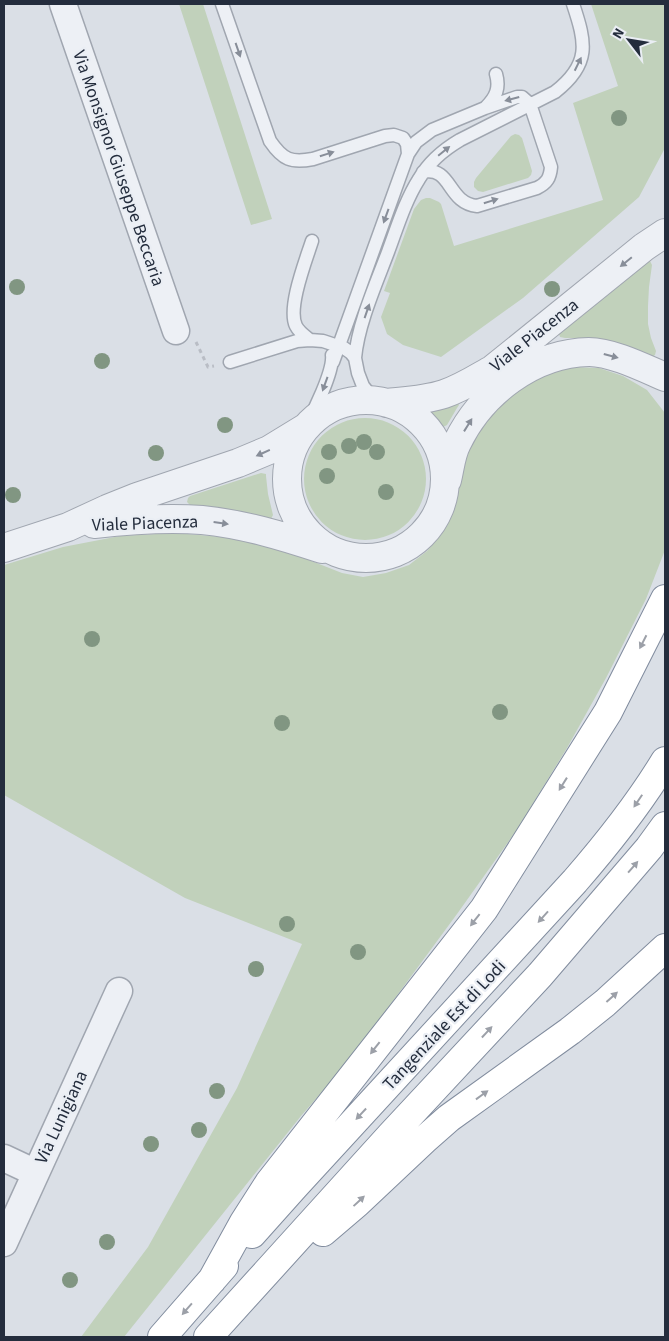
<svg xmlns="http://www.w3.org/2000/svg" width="669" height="1341" viewBox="0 0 669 1341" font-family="'Source Sans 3',sans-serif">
<rect width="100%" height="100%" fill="#dadfe6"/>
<path fill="#c1d1bb" d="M179 4H203L272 219 251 225Z
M591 4H665V148L639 197 523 298 441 357 403 345 387 334 381 317 390 293 384 291 414 209 421 200 426 198H430L439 202 441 204 454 246 603 200 573 103 618 86Z
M515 134 519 135 522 138 532 171 531 175 528 178 483 192 478 191 474 187V182L476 178 511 136Z
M647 259 650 261 652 265 649 287 648 306V324L651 338 656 351 655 355 652 357 619 344 603 340 591 338H565L560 337 558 331Z
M573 367 599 368 623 376 647 390 665 413V550L646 599 606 678 567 748 516 831 457 914 348 1062 301 1116 124 1337H81L148 1247 237 1088 302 944 185 898 4 795V565L63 547 120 536 175 533 223 537 281 549 342 573 363 577 386 573 409 565 427 551 441 535 450 516 459 483 464 458 484 420 525 385 551 372Z
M458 403 459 405 457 408 447 425 441 428 436 425 425 411Z
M304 479a61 61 0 1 1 122 0a61 61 0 1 1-122 0Z
M261 473 266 474V476L268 494 273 515 271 519 190 505 187 502 188 498 190 496Z"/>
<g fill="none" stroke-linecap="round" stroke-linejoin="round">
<g stroke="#a0a6b0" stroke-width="15">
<path id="service" d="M222 4 270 141C283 160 291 163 313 159L385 136 394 135 403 138 407 144 408 154 333 362
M486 107C496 97 500 88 496 74
M408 154 416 142 432 130 485 108 517 97H522L530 104 551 167C550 178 547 183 537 188L477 206C447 203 452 166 423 172
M310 340C305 336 299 332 296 326 287 308 306 260 312 241
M355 358C358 324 376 284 388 252 397 228 405 201 419 179 429 162 443 150 460 140L555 92C591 64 586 43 573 4
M230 362 297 341 310 340 323 341 344 348 351 353 355 358 358 373 363 386 371 396 377 402
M305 428C313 413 334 371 332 355"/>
</g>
<g stroke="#a0a6b0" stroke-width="29">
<path id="minor" d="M63 4 176 331
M4 1158 36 1173
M4 1243 119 991"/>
</g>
<g stroke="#a0a6b0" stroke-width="30">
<path id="tertiary" d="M287 479a79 79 0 1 1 158 0a79 79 0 1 1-158 0Z
M387 403C406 401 426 400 444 394 462 388 477 378 493 369L644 247 665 233
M447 480C450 468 451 454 457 443 481 393 533 353 589 352 612 352 644 368 665 377
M94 524C129 520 166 517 202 520 243 524 283 536 322 549
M4 548 68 527 107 509 137 497 238 463 269 450 305 428"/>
</g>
<g stroke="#818c9e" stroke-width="30">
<path id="trunk" d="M323 1232 357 1203 424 1140 449 1118 570 1031 605 1003 665 948
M252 1234 294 1187 575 881C608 843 639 804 665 761
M212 1280 244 1222 269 1183 484 909 608 712 665 599
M162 1337 224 1266
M208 1337 391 1135 540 975 649 848 665 826"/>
</g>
<path stroke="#b9bdc5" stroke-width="3" stroke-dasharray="4 4" stroke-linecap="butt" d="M196 342 208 367 214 366"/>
<use href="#service" stroke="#edf0f5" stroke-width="12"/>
<use href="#minor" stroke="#edf0f5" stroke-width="26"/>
<use href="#tertiary" stroke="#edf0f5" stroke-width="28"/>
<use href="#trunk" stroke="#fff" stroke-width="28"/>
</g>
<g fill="#819682">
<circle cx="619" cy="118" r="8"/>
<circle cx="17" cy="287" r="8"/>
<circle cx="552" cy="289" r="8"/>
<circle cx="102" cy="361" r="8"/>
<circle cx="225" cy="425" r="8"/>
<circle cx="364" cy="442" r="8"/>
<circle cx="349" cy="446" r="8"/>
<circle cx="329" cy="452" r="8"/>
<circle cx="377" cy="452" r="8"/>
<circle cx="156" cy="453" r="8"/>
<circle cx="327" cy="476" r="8"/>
<circle cx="386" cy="492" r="8"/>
<circle cx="13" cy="495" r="8"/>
<circle cx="92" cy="639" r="8"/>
<circle cx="500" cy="712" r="8"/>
<circle cx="282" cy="723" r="8"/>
<circle cx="287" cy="924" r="8"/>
<circle cx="358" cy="952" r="8"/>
<circle cx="256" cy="969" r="8"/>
<circle cx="217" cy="1091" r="8"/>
<circle cx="199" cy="1130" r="8"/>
<circle cx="151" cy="1144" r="8"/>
<circle cx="107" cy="1242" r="8"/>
<circle cx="70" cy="1280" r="8"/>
</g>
<defs><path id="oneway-solid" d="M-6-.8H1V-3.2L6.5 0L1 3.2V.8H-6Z" transform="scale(1.25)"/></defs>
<g fill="#888e99">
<use href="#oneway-solid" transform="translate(238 50) rotate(71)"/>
<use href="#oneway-solid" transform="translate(578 64) rotate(-64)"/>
<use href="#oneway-solid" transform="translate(512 99) rotate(165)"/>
<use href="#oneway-solid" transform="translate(444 151) rotate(-39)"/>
<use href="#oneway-solid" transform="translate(327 154) rotate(-18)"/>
<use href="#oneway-solid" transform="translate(491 201) rotate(-17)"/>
<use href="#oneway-solid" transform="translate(386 216) rotate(110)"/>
<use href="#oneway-solid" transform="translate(626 262) rotate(141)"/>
<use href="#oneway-solid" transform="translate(367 311) rotate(-71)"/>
<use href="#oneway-solid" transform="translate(611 356) rotate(15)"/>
<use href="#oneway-solid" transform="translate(325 384) rotate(110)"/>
<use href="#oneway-solid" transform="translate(468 425) rotate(-58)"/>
<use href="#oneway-solid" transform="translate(263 453) rotate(156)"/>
<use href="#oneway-solid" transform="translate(221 523) rotate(8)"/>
</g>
<g fill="#9ca0a8">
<use href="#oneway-solid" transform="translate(643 642) rotate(117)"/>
<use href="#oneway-solid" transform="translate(563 784) rotate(122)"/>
<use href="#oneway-solid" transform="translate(638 801) rotate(124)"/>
<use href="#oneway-solid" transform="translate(633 867) rotate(-49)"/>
<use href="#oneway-solid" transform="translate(543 917) rotate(132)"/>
<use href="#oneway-solid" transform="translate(475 920) rotate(128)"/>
<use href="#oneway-solid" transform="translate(612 997) rotate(-42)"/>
<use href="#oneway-solid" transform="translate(487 1032) rotate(-47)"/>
<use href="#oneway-solid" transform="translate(375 1048) rotate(128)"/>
<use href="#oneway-solid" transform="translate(482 1095) rotate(-36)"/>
<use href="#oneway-solid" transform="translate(361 1114) rotate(133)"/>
<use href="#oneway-solid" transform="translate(359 1201) rotate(-43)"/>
<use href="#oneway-solid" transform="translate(187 1309) rotate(131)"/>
</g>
<g text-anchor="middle" stroke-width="4.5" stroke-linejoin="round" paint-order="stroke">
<g font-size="18" fill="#242d3d" stroke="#eaeef4">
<text transform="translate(119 168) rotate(71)" y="6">Via Monsignor Giuseppe Beccaria</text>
<text transform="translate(534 335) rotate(-38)" y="6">Viale Piacenza</text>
<text transform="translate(145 523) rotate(-2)" y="6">Viale Piacenza</text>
<text transform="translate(444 1025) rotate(-47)" y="6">Tangenziale Est di Lodi</text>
<text transform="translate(61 1117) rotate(-65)" y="6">Via Lunigiana</text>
</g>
</g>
<rect width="669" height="1341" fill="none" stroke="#242d3d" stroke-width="10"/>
<g transform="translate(629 40) rotate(301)" stroke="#eaeef4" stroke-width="4" paint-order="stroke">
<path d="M0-4L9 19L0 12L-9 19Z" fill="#242d3d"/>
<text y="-8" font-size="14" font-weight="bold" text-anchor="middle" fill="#242d3d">N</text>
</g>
</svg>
